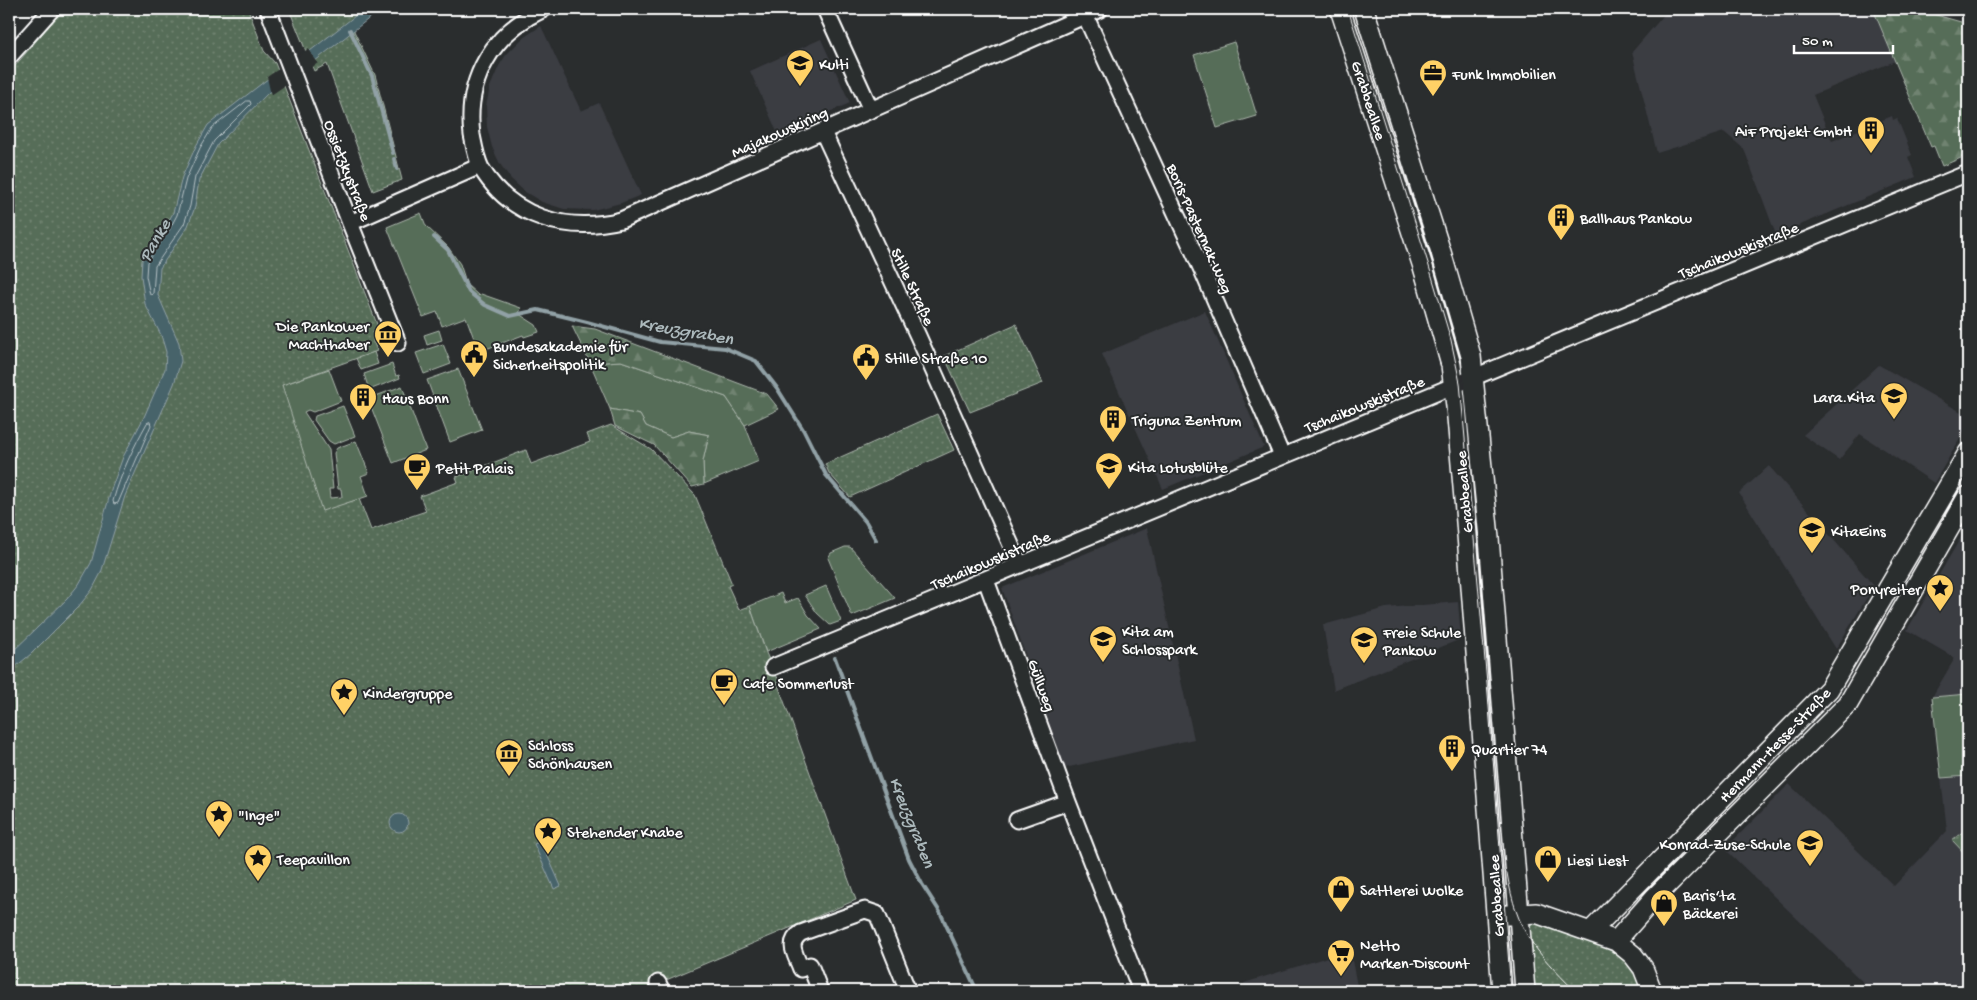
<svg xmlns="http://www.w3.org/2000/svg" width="1977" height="1000" viewBox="0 0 1977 1000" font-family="'Gochi Hand',sans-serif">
<defs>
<pattern id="forest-firs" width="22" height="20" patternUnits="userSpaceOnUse" patternTransform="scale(1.25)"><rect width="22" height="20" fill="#576d58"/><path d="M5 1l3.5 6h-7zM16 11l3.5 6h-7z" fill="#708371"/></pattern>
<pattern id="park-dots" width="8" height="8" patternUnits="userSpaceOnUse" patternTransform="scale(1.25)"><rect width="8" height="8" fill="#576d58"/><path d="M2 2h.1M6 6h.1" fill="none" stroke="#708371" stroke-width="1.8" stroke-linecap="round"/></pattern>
</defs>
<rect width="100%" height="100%" fill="#2a2d2e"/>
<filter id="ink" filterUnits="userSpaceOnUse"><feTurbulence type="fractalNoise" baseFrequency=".02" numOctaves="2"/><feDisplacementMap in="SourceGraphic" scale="10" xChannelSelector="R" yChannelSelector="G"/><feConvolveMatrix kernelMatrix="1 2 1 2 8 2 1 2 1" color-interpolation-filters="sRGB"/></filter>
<g filter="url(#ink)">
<path fill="#3b3c42" d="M1669 9H1873L1895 61 1813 95 1832 141 1892 116 1893 120 1897 118 1912 155 1908 157 1916 177 1776 235 1744 149 1724 132 1657 153 1632 52Z
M541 26 581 111 599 103 641 195 621 203 593 210 564 209 542 202 525 192 511 179 500 164 492 147 487 127 486 106 490 87 499 66 506 55 523 38Z
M821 39 850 103 778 134 750 71Z
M1205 311 1264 447 1163 489 1102 354Z
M1879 365 1968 416V425L1934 483 1860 434 1839 460 1803 435Z
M1769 466 1874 586 1836 649 1739 493Z
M1968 525V694L1932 697 1955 658 1907 630Z
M1147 528 1194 739 1065 768 1002 588Z
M1458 602 1461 639 1334 690 1323 625 1386 608Z
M1968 776V991H1872L1725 849 1789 784 1894 886 1947 831 1941 778Z
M1350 950 1358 991H1246L1244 983Z"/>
<path fill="#576d58" stroke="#abb6ac" d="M1234 42 1257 116 1217 128 1194 55Z
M421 213 426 226 448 247 460 264 467 285 479 296 481 294 521 308 519 314 536 325 539 332 524 337 523 335 486 349 483 342 476 344 466 317 442 326 437 312 423 317 387 227Z
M439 330 442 340 427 345 424 335Z
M443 344 451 364 424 374 416 353Z
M374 352 378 364 361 370 356 358Z
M621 361 726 397 745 425 759 461 704 484 703 461 709 435 689 431 671 437 646 426 640 415 610 409 590 363Z
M392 364 396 376 399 375 400 378 369 390 364 374Z
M329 369 341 401 313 412 308 410 304 412 329 450 333 489H329L330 498 342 497 341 489H338L334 453 337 448 356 441 369 473 361 476 368 496 298 520 282 385Z
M458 369 482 430 450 442 427 380Z
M402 386 426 450 393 463 368 399Z
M343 406 355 436 334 444 329 441 314 420 315 416Z
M845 547H850L895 598 852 616 828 558 831 553Z
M826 586 841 621 830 625 817 613 805 595Z
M781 593 785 603 798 598 808 615 821 629 766 652 750 606Z
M1968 694V776L1941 778 1932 697Z"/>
<path fill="url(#forest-firs)" stroke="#abb6ac" d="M1873 9H1915L1968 24V155L1942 166 1934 146 1931 147Z
M572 326 595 329 767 394 779 409 745 425 726 397 621 361 590 363Z
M610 409 640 415 646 426 671 437 689 431 709 435 703 461 704 484 692 487 654 445 615 426Z"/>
<path fill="url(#park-dots)" stroke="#abb6ac" d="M63 9H248L264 51 275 63 382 337 373 340 377 351 282 385 322 511 359 499 371 530 426 511 420 496 458 482 456 477 526 450 531 464 590 442 587 434 611 425 651 449 695 495 732 584 728 586 739 610 750 606 766 653 779 681 777 682 856 900 640 991H9V73Z
M289 9H364L354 17V31L375 75 402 180 373 191 327 64 314 71Z
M1016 324 1043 383 970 412 944 356Z
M937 414 954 450 850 497 829 473 825 464Z
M1968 828V857L1952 840Z
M1530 924C1547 921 1614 949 1627 961 1636 969 1639 980 1643 991H1531L1528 927Z"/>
<path fill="#47636b" stroke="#91a1a6" d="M364 9H381L315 61 268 93 218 144 199 180 195 207 188 226 160 268 158 295 179 343 181 361 174 384 125 496 101 573 92 590 78 607 31 654 9 672V655L67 599 79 584 91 563 112 487 123 457 144 417 165 369 166 352 161 335 145 304 141 276 142 260 164 229 173 213 182 177 196 146 208 125 265 81 310 51Z
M390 823a9 9 0 1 1 18 0a9 9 0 1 1-18 0Z
M541 841 561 886 554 889 534 844Z"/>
<path fill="#2a2d2e" d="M308 49 318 63 271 95 267 77Z"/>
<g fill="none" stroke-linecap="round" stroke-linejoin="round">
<path stroke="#b5c1c4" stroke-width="1" d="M247 101H250L251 104 214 141 195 177 190 206 184 224 155 266 153 294 150 295 146 276 147 262 168 232 177 215 186 179 200 148 212 128Z
M150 422 151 425 118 503 114 504 113 501C121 473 133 448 147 423Z"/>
<path stroke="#91a1a6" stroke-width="4" d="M1950 9 1968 14
M350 30 372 76 393 153
M394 159 397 169
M434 237 448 250 469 292 485 305 510 316 538 310 587 322 660 342 725 348 756 361 777 388 804 431 826 475 866 522 876 540
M835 658 909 859 922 884 940 912 977 991"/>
<g stroke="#fff" stroke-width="19">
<path id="minor" d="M268 9 350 223 398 343
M544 9C493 32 465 79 472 135 474 145 476 158 481 168 511 218 567 233 621 220L1100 9
M825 9 871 110
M1085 15 1202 270 1282 456
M9 57 52 9
M823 132 918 336 1020 565
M350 223 480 166
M986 580 1068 802 1141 991
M773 667 1968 173
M1017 820 1068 802
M658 983 662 991
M820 991 810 965 801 969C796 955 786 943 801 933L865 910 877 914 908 991"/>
</g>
<g stroke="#fff" stroke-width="22">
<path id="major" d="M1340 9 1423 267 1451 365 1456 406 1466 522 1502 991
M1364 9 1441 252 1471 356 1489 538 1525 991
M1508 915 1536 913 1616 941 1633 955 1643 968 1652 991
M1591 931 1829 689 1968 453
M1616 941 1654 898 1848 704 1968 496"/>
</g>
<use href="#minor" stroke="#2a2d2e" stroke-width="15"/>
<use href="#major" stroke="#2a2d2e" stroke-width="19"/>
<path stroke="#fff" stroke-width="1" d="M1348 9 1428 263 1451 340 1460 383 1488 694 1511 991
M1507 873C1517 933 1534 949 1575 991"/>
</g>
</g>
<defs>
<g id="school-pin" transform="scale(1.4375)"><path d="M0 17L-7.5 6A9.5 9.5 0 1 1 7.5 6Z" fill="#ffd166" stroke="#2a2d2e"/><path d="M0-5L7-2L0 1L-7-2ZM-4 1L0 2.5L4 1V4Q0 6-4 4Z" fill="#111"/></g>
<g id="office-pin" transform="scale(1.4375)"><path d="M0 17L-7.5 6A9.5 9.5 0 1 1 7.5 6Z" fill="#ffd166" stroke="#2a2d2e"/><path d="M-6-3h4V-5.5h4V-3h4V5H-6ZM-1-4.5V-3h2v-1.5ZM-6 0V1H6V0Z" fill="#111"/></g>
<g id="building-pin" transform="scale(1.4375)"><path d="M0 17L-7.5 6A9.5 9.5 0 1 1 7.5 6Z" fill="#ffd166" stroke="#2a2d2e"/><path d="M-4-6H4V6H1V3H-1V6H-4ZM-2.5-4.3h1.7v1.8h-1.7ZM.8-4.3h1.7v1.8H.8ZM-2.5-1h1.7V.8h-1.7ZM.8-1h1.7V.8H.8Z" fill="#111"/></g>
<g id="museum-pin" transform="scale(1.4375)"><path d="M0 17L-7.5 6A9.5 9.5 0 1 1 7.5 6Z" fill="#ffd166" stroke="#2a2d2e"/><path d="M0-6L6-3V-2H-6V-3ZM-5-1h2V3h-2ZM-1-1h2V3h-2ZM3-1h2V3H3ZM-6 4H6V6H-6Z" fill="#111"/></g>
<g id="civic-pin" transform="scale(1.4375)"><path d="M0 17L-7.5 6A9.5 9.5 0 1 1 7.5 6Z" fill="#ffd166" stroke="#2a2d2e"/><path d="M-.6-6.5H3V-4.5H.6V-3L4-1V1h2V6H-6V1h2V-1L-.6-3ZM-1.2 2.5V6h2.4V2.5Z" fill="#111"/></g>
<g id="cafe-pin" transform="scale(1.4375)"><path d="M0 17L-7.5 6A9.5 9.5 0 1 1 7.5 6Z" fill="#ffd166" stroke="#2a2d2e"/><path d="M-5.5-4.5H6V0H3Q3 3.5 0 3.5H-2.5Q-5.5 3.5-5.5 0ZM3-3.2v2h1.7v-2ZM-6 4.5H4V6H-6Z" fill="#111"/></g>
<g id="sight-pin" transform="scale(1.4375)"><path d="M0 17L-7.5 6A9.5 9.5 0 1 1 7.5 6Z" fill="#ffd166" stroke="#2a2d2e"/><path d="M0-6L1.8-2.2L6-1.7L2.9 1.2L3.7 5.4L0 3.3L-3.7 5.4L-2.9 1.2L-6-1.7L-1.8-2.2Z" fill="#111"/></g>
<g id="university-pin" transform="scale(1.4375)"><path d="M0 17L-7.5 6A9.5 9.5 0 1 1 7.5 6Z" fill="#ffd166" stroke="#2a2d2e"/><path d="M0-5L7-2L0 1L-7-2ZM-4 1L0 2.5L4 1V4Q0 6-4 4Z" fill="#111"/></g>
<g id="shop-pin" transform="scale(1.4375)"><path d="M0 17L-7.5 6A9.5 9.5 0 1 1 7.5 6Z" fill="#ffd166" stroke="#2a2d2e"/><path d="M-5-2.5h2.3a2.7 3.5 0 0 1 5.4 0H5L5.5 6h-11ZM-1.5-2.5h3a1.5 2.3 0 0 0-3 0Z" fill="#111"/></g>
<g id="supermarket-pin" transform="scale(1.4375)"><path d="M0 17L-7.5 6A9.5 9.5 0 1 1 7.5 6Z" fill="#ffd166" stroke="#2a2d2e"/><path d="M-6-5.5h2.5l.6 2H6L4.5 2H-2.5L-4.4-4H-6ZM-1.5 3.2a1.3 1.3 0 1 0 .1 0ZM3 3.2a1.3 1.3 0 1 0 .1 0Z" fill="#111"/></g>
</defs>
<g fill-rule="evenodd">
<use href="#school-pin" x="800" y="63"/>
<use href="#office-pin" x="1433" y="73"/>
<use href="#building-pin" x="1871" y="130"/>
<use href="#building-pin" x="1561" y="217"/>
<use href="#museum-pin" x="388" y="334"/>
<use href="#civic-pin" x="474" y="354"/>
<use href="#civic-pin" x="866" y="357"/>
<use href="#school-pin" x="1894" y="396"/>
<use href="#building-pin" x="363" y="397"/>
<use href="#building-pin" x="1113" y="419"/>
<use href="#school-pin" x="1109" y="466"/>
<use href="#cafe-pin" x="417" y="467"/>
<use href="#school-pin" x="1812" y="530"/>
<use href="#sight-pin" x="1940" y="588"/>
<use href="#school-pin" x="1103" y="639"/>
<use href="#school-pin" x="1364" y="640"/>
<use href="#cafe-pin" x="724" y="682"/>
<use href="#sight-pin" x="344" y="692"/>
<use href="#building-pin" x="1452" y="748"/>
<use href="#museum-pin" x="509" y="753"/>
<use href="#sight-pin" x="219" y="814"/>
<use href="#sight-pin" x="548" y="831"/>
<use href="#university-pin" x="1810" y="843"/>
<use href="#sight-pin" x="258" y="858"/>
<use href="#shop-pin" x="1548" y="859"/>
<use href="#shop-pin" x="1341" y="889"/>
<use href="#shop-pin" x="1664" y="903"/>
<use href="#supermarket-pin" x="1341" y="953"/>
</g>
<g text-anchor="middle" stroke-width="4" stroke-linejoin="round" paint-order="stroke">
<g font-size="16" fill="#fff" stroke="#2a2d2e" text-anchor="start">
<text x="819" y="69">Kulti</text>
<text x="1452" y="79">Funk Immobilien</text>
<text x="1852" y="136" text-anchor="end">AiF Projekt GmbH</text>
<text x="1580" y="223">Ballhaus Pankow</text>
<text x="369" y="331" text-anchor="end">Die Pankower<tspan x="369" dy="18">Machthaber</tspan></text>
<text x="493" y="351">Bundesakademie für<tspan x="493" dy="18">Sicherheitspolitik</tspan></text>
<text x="885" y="363">Stille Straße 10</text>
<text x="1875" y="402" text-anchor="end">Lara.Kita</text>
<text x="382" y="403">Haus Bonn</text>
<text x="1132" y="425">Triguna Zentrum</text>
<text x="1128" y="472">Kita Lotusblüte</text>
<text x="436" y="473">Petit Palais</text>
<text x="1831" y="536">KitaEins</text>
<text x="1921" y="594" text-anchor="end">Ponyreiter</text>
<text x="1122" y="636">Kita am<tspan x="1122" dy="18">Schlosspark</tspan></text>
<text x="1383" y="637">Freie Schule<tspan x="1383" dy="18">Pankow</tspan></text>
<text x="743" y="688">Cafe Sommerlust</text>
<text x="363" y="698">Kindergruppe</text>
<text x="528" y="750">Schloss<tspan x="528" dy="18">Schönhausen</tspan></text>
<text x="1471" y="754">Quartier 74</text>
<text x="238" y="820">"Inge"</text>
<text x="567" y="837">Stehender Knabe</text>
<text x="1791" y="849" text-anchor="end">Konrad-Zuse-Schule</text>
<text x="277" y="864">Teepavillon</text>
<text x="1567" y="865">Liesi Liest</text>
<text x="1360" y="895">Sattlerei Wolke</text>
<text x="1683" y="900">Baris‘ta<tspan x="1683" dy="18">Bäckerei</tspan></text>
<text x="1360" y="950">Netto<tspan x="1360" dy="18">Marken-Discount</tspan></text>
</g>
<g font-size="16" fill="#fff" stroke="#2a2d2e">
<text transform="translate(1370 100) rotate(72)" y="6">Grabbeallee</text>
<text transform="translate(779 131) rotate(-24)" y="6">Majakowskiring</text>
<text transform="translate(349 170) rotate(69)" y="6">Ossietzkystraße</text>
<text transform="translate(1201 228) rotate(66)" y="6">Boris-Pasternak-Weg</text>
<text transform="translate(1738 249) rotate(-22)" y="6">Tschaikowskistraße</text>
<text transform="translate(914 286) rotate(65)" y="6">Stille Straße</text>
<text transform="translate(1364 403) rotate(-22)" y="6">Tschaikowskistraße</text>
<text transform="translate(1463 492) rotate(-95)" y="6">Grabbeallee</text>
<text transform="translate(990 559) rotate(-23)" y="6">Tschaikowskistraße</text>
<text transform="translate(1043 685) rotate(70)" y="6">Güllweg</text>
<text transform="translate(1774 744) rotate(-46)" y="6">Hermann-Hesse-Straße</text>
<text transform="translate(1495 896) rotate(-94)" y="6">Grabbeallee</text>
</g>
<g font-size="18" font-style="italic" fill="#acb9bc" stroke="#2a2d2e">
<text transform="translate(154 240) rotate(-60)" y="6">Panke</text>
<text transform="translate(686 330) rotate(10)" y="6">Kreuzgraben</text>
<text transform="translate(913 822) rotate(68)" y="6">Kreuzgraben</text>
</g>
</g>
<rect width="1977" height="1000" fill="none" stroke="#2a2d2e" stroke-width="30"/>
<rect x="15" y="15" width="1947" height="970" fill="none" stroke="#fff" stroke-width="2" filter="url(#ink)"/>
<path d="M1794 45v8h99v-8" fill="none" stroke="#ffffff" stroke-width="2.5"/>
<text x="1802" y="45" font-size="15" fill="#ffffff" stroke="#2a2d2e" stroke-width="4" paint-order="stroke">50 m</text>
</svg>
